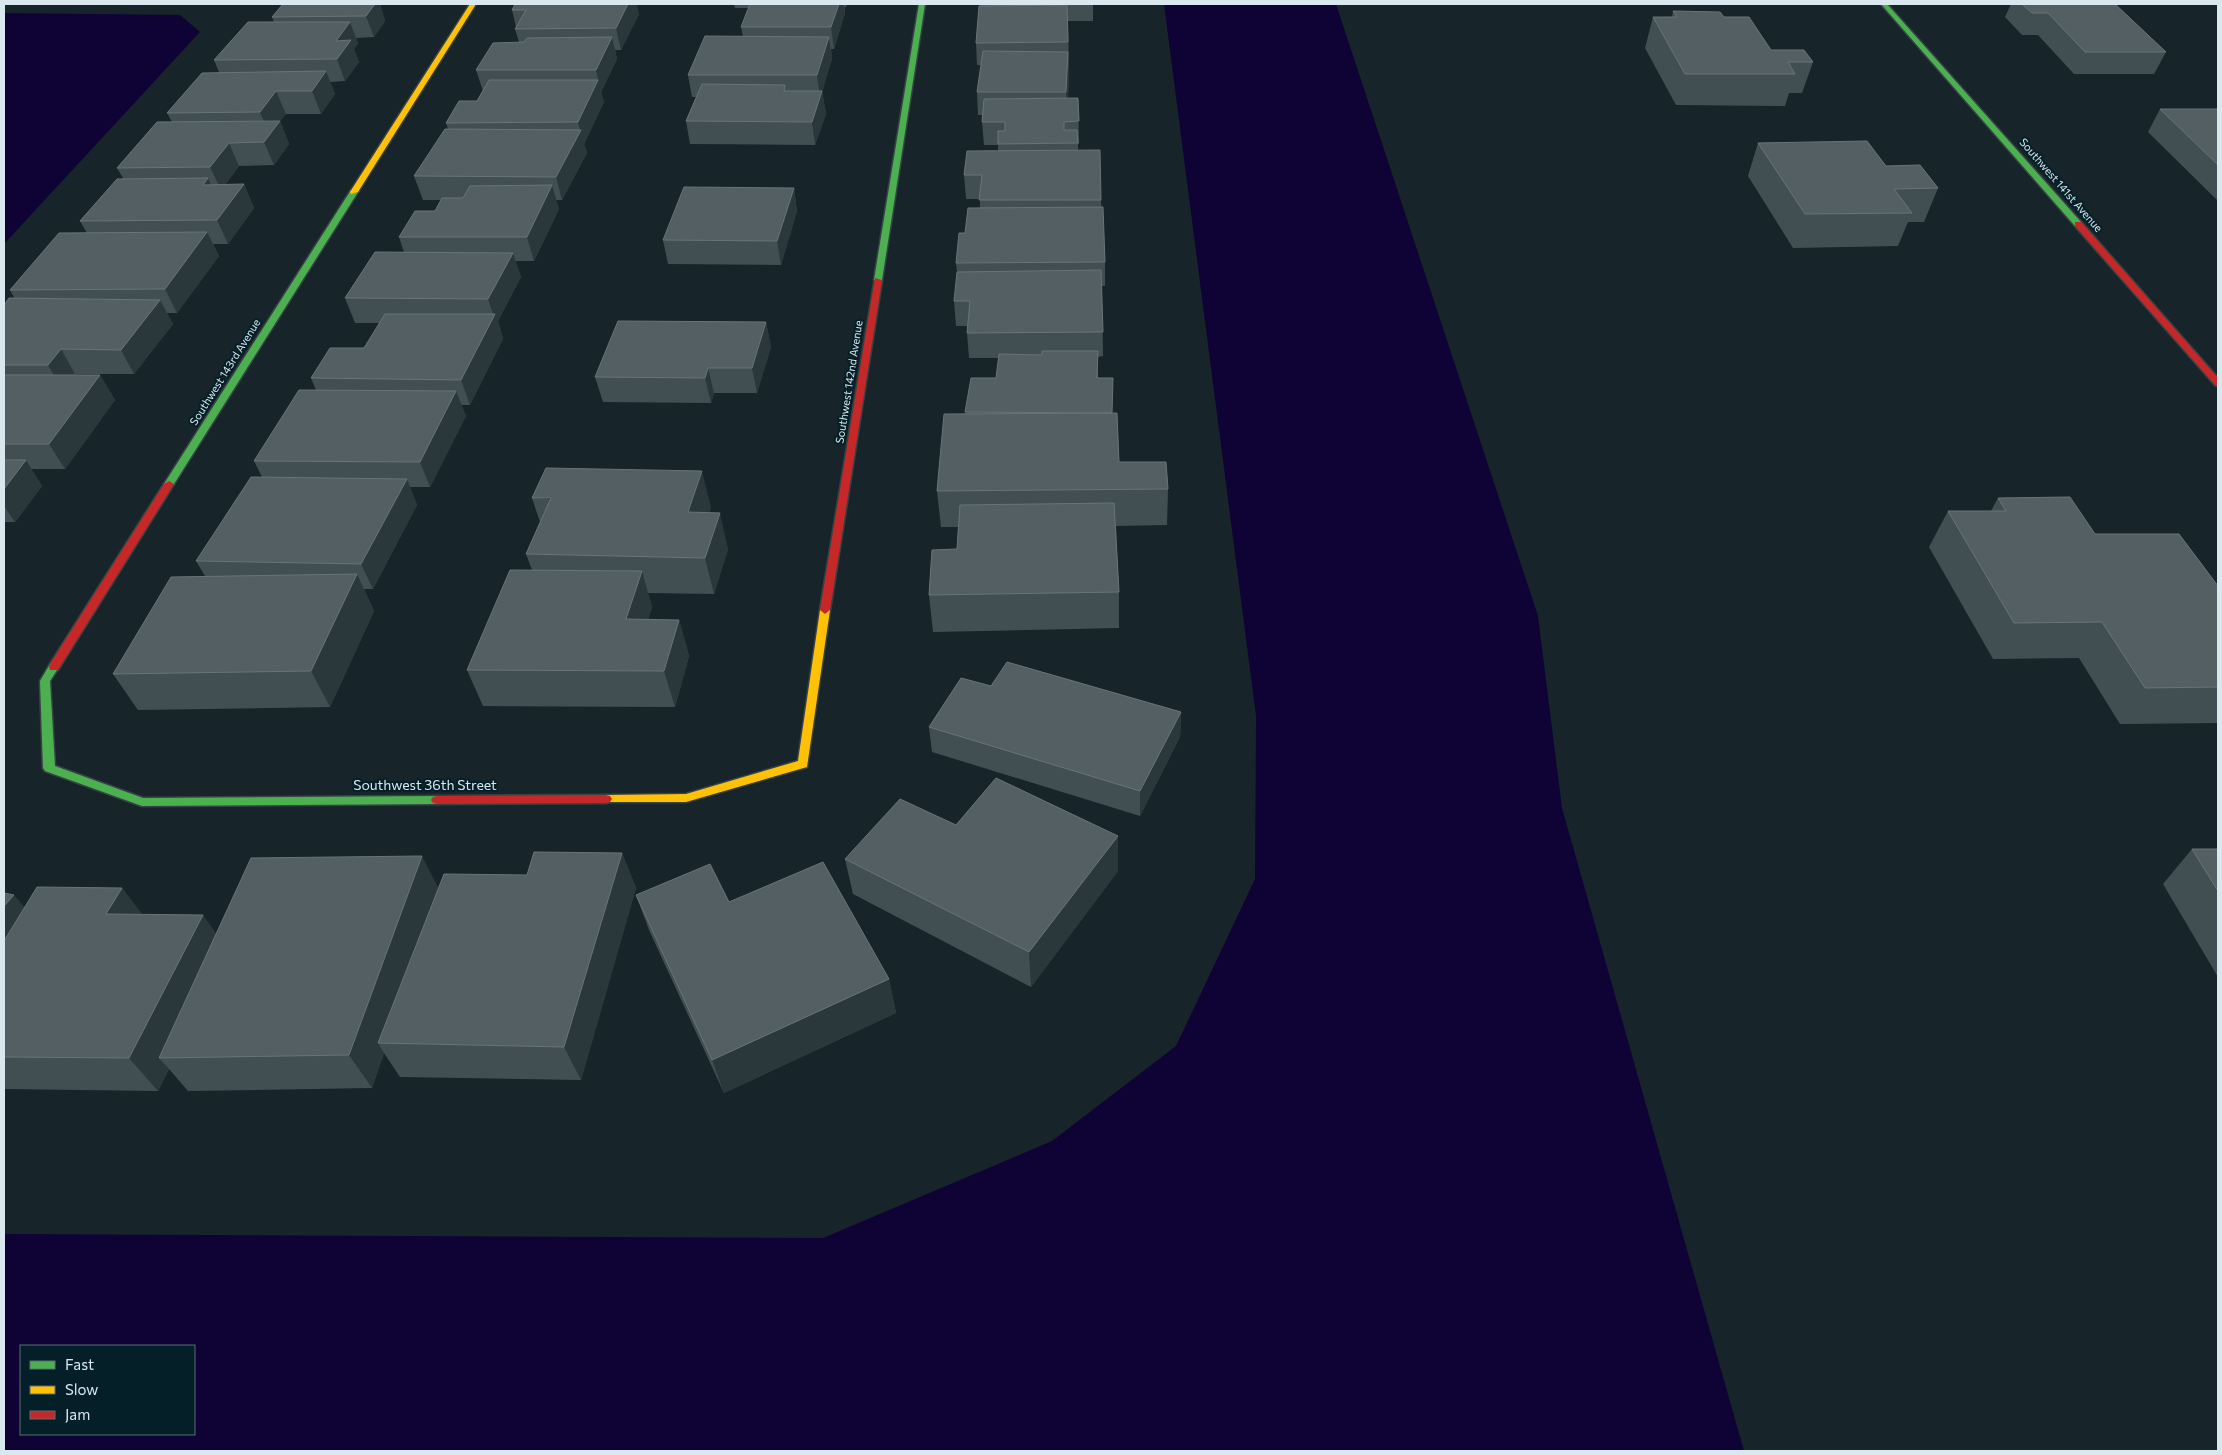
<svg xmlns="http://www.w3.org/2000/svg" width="2222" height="1455" viewBox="0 0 2222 1455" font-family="Commissioner,sans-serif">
<rect width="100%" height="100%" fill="#17252a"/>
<path fill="#0f0336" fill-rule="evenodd" d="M1164 4H1336L1538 616 1562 808 1744 1451H4V1234L823 1238 1052 1141 1176 1046 1255 879 1256 716ZM21 1346H194V1434H21Z
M4 13 180 15 200 32 4 244Z"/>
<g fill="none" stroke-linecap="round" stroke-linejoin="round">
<g stroke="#374246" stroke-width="3">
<path id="fast" d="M919 4H925L882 280 878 282 874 280Z
M1881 4H1887L2081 222V226H2075Z
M351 190 358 192 174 484 169 487 166 486 164 484Z
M54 663 59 667 50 681 55 766 143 798 437 796 441 797 443 800 441 803 437 804 142 806 45 771 43 768 40 681 50 664Z"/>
</g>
<g stroke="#374246" stroke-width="3">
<path id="slow" d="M470 4H476L358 192 351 194 350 192Z
M825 606 830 610 807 767 686 802H602L600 799 602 796 606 795 686 794 798 761 820 610Z"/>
</g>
<g stroke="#374246" stroke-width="3">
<path id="jam" d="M2075 222H2081L2218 378V386L2215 385 2075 226Z
M875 278 882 280 830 610 825 614 820 610Z
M169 481 174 484 58 670H50L49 667 50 664 164 484Z
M606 795 610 796 612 799 610 802 606 803 437 804 433 803 431 800 433 797 437 796Z"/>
</g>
<use href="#fast" fill="#4caf50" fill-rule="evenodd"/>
<use href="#slow" fill="#ffc107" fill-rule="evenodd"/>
<use href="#jam" fill="#c62828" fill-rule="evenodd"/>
</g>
<path fill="#424f52" d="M283 4H380L385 21 374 37 356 38 358 43 354 49 359 62 345 81 330 82 335 94 321 114H286L280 121 289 144 274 165 239 166 225 185 244 184 254 208 228 244H213L219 256 177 313H167L173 324 134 374H75V375H100L115 400 65 469H31L42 486 15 522H4V305L15 299 10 290 87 233 80 221 123 178 117 168 172 122 167 113 219 72 214 60 274 22 272 17Z
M515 4 639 14 621 50H615L617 59 601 92 604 102 584 144 587 153 562 200H556L559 209 534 261H515L521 277 498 321 503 339 470 405H461L466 416 430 487H410L417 505 373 589H364L374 611 330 707 138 710 113 674 205 576 196 561 262 477 254 461 316 390 311 378 364 348 380 323H355L345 298 404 252 399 237 435 211 441 200H423L414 176 448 129 446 123 477 101 483 91 476 70 519 42 515 29 516 27 512 10Z
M734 4H847L846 7H845V13L834 49H831L832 59 822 91 826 114 815 145 690 144 686 121 696 97H692L688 75 743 36 741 27 749 8H735Z
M980 4H1093V21H1068L1069 74 1068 98H1078L1079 144H1078V150L1101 200 1105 262V286H1102L1103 356 1098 357V378L1112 413 1119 462 1168 489 1167 525 1116 526 1119 592V628L933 632 929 595 957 549 958 527H941L937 491 966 414 965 412 996 378 999 358H969L967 333 968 326H956L954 301 957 273 956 263 965 233 980 208V199H966L964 175 998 151V145H984L982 122 983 115H978L977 92 981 65H977L976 43Z
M2011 4H2115L2166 52 2154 74H2074L2038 35H2022L2005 17Z
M1673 11 1724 17 1771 50 1813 62 1802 93H1789L1785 106 1676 105 1645 48 1653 17H1672Z
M2160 109H2218V201L2148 132Z
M1758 143 1886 166 1938 188 1924 222H1908L1898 246 1793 248 1748 176Z
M794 188 797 211 781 265 668 264 663 240Z
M766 322 771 347 757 393H714L711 403 603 402 595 377Z
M532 498 711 507 709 512 728 549 714 594 648 593 652 607 648 620H679L689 656 675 707 483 706 467 670 532 570 526 554 540 522Z
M1998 498 2095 534 2218 586V723L2120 724 2079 658 1993 659 1929 547 1948 511H1991Z
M991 686 1181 712 1180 737 1140 816 932 752 929 727Z
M1118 836V871L1031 987 853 894 845 859Z
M2192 849H2218V977L2163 884Z
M622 853 636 888 581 1080 400 1077 384 1053 372 1088 188 1091 169 1069 158 1091 4 1089V893L24 907 122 888 142 915 216 934 439 888 527 875Z
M636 895 729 902 889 979 896 1013 724 1093 649 930Z"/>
<path fill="#2a373b" d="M375 4H380L385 21 374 37 366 16Z
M628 4H637L639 14 621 50 616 28Z
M839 4H844L845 13 834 49 831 27Z
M350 22 358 43 354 49 359 62 345 81 337 59 336 41Z
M612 37 617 59 601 92 596 70Z
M829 37 832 59 821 97 822 91 826 114 815 145 812 122 820 98 817 75Z
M1068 52 1069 74 1067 115 1066 92Z
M326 71 335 94 321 114 312 91Z
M598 80 604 102 584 144 587 153 562 200 556 177 580 131 578 122Z
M276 91 286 114 280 121 289 144 274 165 264 142 270 135 260 112Z
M229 143 239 166 221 190 210 167Z
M208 178 218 201 203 185Z
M244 184 254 208 228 244 217 220Z
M552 185 559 209 534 261 527 237Z
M794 188 797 211 781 265 777 241Z
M207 232 219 256 177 313 165 289Z
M513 253 521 277 498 321 503 339 470 405 461 380 494 317 488 299Z
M160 300 173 324 134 374 121 350Z
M766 322 771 347 757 393 752 368Z
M61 349 75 374 62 390 48 365Z
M708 368 714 393 711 403 705 378Z
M100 375 115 400 65 469 49 444Z
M456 391 466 416 430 487 420 462Z
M26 460 42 486 15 522 4 506V489Z
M702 471 711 507 698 548 688 512Z
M407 479 417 505 373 589 361 564Z
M720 513 728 549 714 594 705 558Z
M642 571 652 607 637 655 626 619Z
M357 574 374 611 330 707 311 671Z
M679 620 689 656 675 707 664 671Z
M1181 712 1180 737 1140 816V791Z
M1118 836V871L1031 987 1029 952Z
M622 853 636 888 581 1080 564 1047Z
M422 856 440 891 378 1043 384 1053 372 1088 349 1055Z
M122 888 149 923 106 914Z
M14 895 44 930 4 975V906Z
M203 915 228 950 159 1058 169 1069 158 1091 129 1058Z
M889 979 896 1013 724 1093 712 1060Z"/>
<path fill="#535f63" stroke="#687478" d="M283 4H375L366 16 272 17Z
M515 4H628L616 28 515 29 526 10H512Z
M750 4H839L831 27H741Z
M2022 4H2115L2166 52H2085L2048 13H2032Z
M1067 5 1068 42 976 43 979 6Z
M1673 11 1720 12 1724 17H1749L1771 50H1804L1813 62H1788L1795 74H1685L1653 17H1677Z
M248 22H350L336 41 351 40 337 59 214 60Z
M705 36 829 37 817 75H688Z
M612 37 596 70H476L493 43 524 42 527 38Z
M983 51 1068 52 1066 92H977Z
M326 71 312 91H276L260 112 167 113 202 73Z
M489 80H598L578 122 446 123 459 101H477Z
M702 84 785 85 784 91H822L812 122 686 121Z
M1078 98 1079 121 1064 122V130H1077L1078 143 998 144V131H1005V122H982L984 99Z
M2160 109H2218V165Z
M280 121 264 142 229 143 210 167 117 168 157 122Z
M445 129 581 130 556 177 414 176Z
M1867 141 1886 166 1920 165 1938 188 1894 189 1912 213 1805 214 1758 143Z
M1100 150 1101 200H979L982 175H964L967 151Z
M208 178 203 185 244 184 217 220 80 221 117 179Z
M552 185 527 237H399L415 211H435L442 198H463L470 186Z
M684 187 794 188 777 241 663 240Z
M1103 207 1105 262 956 263 959 233H965L968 208Z
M207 232 165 289 10 290 59 233Z
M375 252 513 253 488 299 345 298Z
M1101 270 1103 332 967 333 970 301H954L957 272Z
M9 298 160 300 121 350 61 349 48 365H4V305Z
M385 314H495L461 380 311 378 330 348H364Z
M618 321 766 322 752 368H708L705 378 595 377Z
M1042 351H1098L1097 378H1113L1112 413 965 412 971 378H996L999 354 1042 355Z
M4 375H100L49 444H4Z
M299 390 456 391 420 462 254 461Z
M1117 413 1119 462H1166L1168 489 937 491 944 414Z
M4 460H26L4 489Z
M546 468 702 471 688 512 720 513 705 558 526 554 551 498H532Z
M251 477 407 479 361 564 196 561Z
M2070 497 2095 534H2179L2218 586V687L2145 688 2102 622 2014 623 1948 511H2006L1998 498Z
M1114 503 1119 592 929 595 932 550 957 549 960 505Z
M510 570 642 571 626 619 679 620 664 671 467 670Z
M357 574 311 671 113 674 171 577Z
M1007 662 1181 712 1140 791 929 727 961 678 991 686Z
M996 778 1118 836 1029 952 845 859 900 799 956 825Z
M2192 849H2218V891Z
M534 852 622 853 564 1047 378 1043 444 874 527 875Z
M422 856 349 1055 159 1058 251 858Z
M823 862 889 979 712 1060 636 895 710 864 729 902Z
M37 887 122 888 106 914 203 915 129 1058 4 1057V941Z
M4 893 14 895 4 906Z"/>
<g text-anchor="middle" stroke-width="4" stroke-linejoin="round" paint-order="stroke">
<g font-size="11" fill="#d9e8ee" stroke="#051f28">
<text transform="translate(2061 185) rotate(49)" y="4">Southwest 141st Avenue</text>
<text transform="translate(225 372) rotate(-58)" y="4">Southwest 143rd Avenue</text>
<text transform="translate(849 382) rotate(-81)" y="4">Southwest 142nd Avenue</text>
</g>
<g font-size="14" fill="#d9e8ee" stroke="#051f28">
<text x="425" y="790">Southwest 36th Street</text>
</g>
</g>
<rect width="2222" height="1455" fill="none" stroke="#d9e8ee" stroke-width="10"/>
<rect x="20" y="1345" width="175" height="90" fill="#051f28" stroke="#5a6f77"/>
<rect x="30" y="1361" width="25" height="8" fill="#4caf50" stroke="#5a6f77"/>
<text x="65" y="1370" font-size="15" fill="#d9e8ee">Fast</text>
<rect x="30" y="1386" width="25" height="8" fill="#ffc107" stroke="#5a6f77"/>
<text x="65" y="1395" font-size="15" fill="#d9e8ee">Slow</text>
<rect x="30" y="1411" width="25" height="8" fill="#c62828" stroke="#5a6f77"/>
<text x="65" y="1420" font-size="15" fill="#d9e8ee">Jam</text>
</svg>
